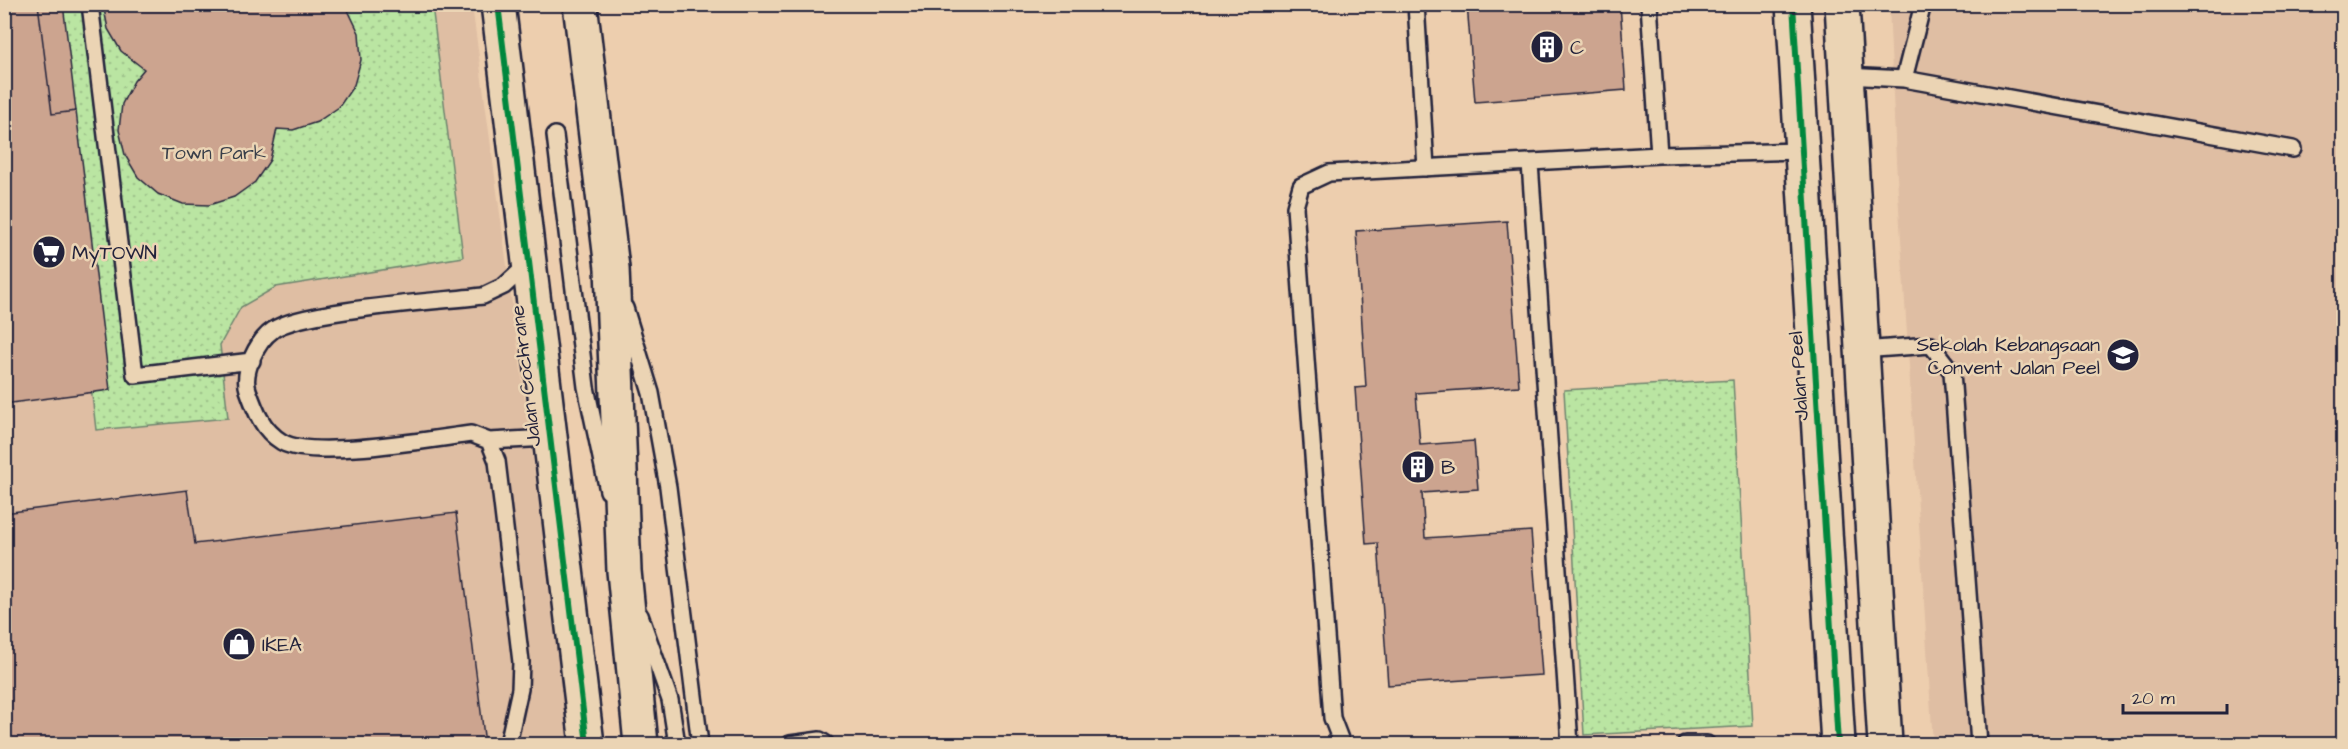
<svg xmlns="http://www.w3.org/2000/svg" width="2348" height="749" viewBox="0 0 2348 749" font-family="'Architects Daughter',sans-serif">
<defs>
<pattern id="park-dots" width="8" height="8" patternUnits="userSpaceOnUse" patternTransform="scale(1.5)"><rect width="8" height="8" fill="#bae5a2"/><path d="M2 2h.1M6 6h.1" fill="none" stroke="#a0c48c" stroke-width="1.8" stroke-linecap="round"/></pattern>
</defs>
<rect width="100%" height="100%" fill="#edceae"/>
<filter id="ink" filterUnits="userSpaceOnUse"><feTurbulence type="fractalNoise" baseFrequency=".0167" numOctaves="2"/><feDisplacementMap in="SourceGraphic" scale="12" xChannelSelector="R" yChannelSelector="G"/><feConvolveMatrix kernelMatrix="1 2 1 2 8 2 1 2 1" color-interpolation-filters="sRGB"/></filter>
<g filter="url(#ink)">
<path fill="#dfbea3" d="M4 5H472L571 744H5Z
M1889 5H2343L2341 71H2344L2343 744H1933L1896 161Z"/>
<path fill="url(#park-dots)" stroke="#6e846e" stroke-width="1.5" d="M48 5H432L463 257 276 287 241 307 220 345 228 418 96 430Z
M1733 380 1753 726 1584 735 1564 390Z"/>
<path fill="#cca48f" stroke="#22223b" stroke-width="1.5" d="M4 4H38L52 114 76 111 110 390 4 404Z
M38 4H63L76 111 52 114Z
M103 4H345L359 33 361 60 354 85 339 107 317 122 293 130 277 129 270 160 255 182 234 197 209 205 183 204 158 194 138 177 125 155 119 130 122 104 134 81 144 69 121 51 108 29Z
M1467 4H1620L1626 90 1475 102Z
M1507 221 1519 386 1416 393 1420 445 1474 441 1478 489 1422 493 1425 538 1531 531 1542 675 1388 685 1378 543 1366 544 1355 388 1366 387 1356 231Z
M187 490 195 544 456 513 485 744H4V513Z"/>
<g fill="none" stroke-linecap="round" stroke-linejoin="round">
<g stroke="#22223b" stroke-width="20">
<path id="service" d="M90 4 135 375 252 361
M1416 4 1426 168
M1649 4 1659 155
M1846 76 1904 79 2293 149
M1904 79 1923 4
M555 135 586 387 608 491
M1530 163 1570 744
M528 264 504 286 483 296C442 301 300 310 273 330 257 341 242 372 248 390 255 410 262 430 282 442 313 460 431 439 471 434L489 441 549 438
M625 308 651 393 668 487 700 744
M1861 350 1931 345 1952 372 1979 744
M489 441 497 461 521 662 520 689 508 744
M640 615 670 700 677 744
M790 744 820 740 826 744
M1342 744 1332 718 1295 207 1301 186 1329 173 1659 155 1801 151
M1685 744H1707"/>
</g>
<g stroke="#22223b" stroke-width="38">
<path id="tertiary" d="M498 4 587 744
M580 4 612 268 624 571 641 744
M1793 4 1838 744
M1842 4 1885 744"/>
</g>
<use href="#service" stroke="#ebd4b4" stroke-width="15"/>
<use href="#tertiary" stroke="#ebd4b4" stroke-width="33"/>
<g stroke="#ebd4b4" stroke-width="10">
<path id="cycleway" d="M498 4 587 744
M1793 4 1838 744"/>
</g>
<use href="#cycleway" stroke="#00873e" stroke-width="6"/>
</g>
</g>
<defs>
<g id="building-disc" transform="scale(1.725)"><circle r="9.5" fill="#22223b" stroke="#ebd4b4"/><path d="M-4-6H4V6H1V3H-1V6H-4ZM-2.5-4.3h1.7v1.8h-1.7ZM.8-4.3h1.7v1.8H.8ZM-2.5-1h1.7V.8h-1.7ZM.8-1h1.7V.8H.8Z" fill="#fff"/></g>
<g id="supermarket-disc" transform="scale(1.725)"><circle r="9.5" fill="#22223b" stroke="#ebd4b4"/><path d="M-6-5.5h2.5l.6 2H6L4.5 2H-2.5L-4.4-4H-6ZM-1.5 3.2a1.3 1.3 0 1 0 .1 0ZM3 3.2a1.3 1.3 0 1 0 .1 0Z" fill="#fff"/></g>
<g id="school-disc" transform="scale(1.725)"><circle r="9.5" fill="#22223b" stroke="#ebd4b4"/><path d="M0-5L7-2L0 1L-7-2ZM-4 1L0 2.5L4 1V4Q0 6-4 4Z" fill="#fff"/></g>
<g id="shop-disc" transform="scale(1.725)"><circle r="9.5" fill="#22223b" stroke="#ebd4b4"/><path d="M-5-2.5h2.3a2.7 3.5 0 0 1 5.4 0H5L5.5 6h-11ZM-1.5-2.5h3a1.5 2.3 0 0 0-3 0Z" fill="#fff"/></g>
</defs>
<g fill-rule="evenodd">
<use href="#building-disc" x="1547" y="47"/>
<use href="#supermarket-disc" x="49" y="252"/>
<use href="#school-disc" x="2123" y="355"/>
<use href="#building-disc" x="1418" y="467"/>
<use href="#shop-disc" x="239" y="644"/>
</g>
<g text-anchor="middle" stroke-width="5" stroke-linejoin="round" paint-order="stroke">
<g font-size="20" fill="#22223b" stroke="#ebd4b4" text-anchor="start">
<text x="1570" y="54">C</text>
<text x="72" y="259">MyTOWN</text>
<text x="2100" y="351" text-anchor="end">Sekolah Kebangsaan<tspan x="2100" dy="23">Convent Jalan Peel</tspan></text>
<text x="1441" y="474">B</text>
<text x="262" y="651">IKEA</text>
</g>
<g font-size="20" fill="#393f4a" stroke="#ebd4b4">
<text x="214" y="159">Town Park</text>
</g>
<g font-size="20" fill="#22223b" stroke="#ebd4b4">
<text transform="translate(525 376) rotate(-97)" y="7">Jalan Cochrane</text>
<text transform="translate(1798 376) rotate(-94)" y="7">Jalan Peel</text>
</g>
</g>
<rect width="2348" height="749" fill="none" stroke="#ebd4b4" stroke-width="24"/>
<rect x="12" y="12" width="2324" height="725" fill="none" stroke="#22223b" stroke-width="2" filter="url(#ink)"/>
<path d="M2123 704v9h104v-9" fill="none" stroke="#22223b" stroke-width="3"/>
<text x="2132" y="704" font-size="18" fill="#22223b" stroke="#ebd4b4" stroke-width="4.5" paint-order="stroke">20 m</text>
</svg>
